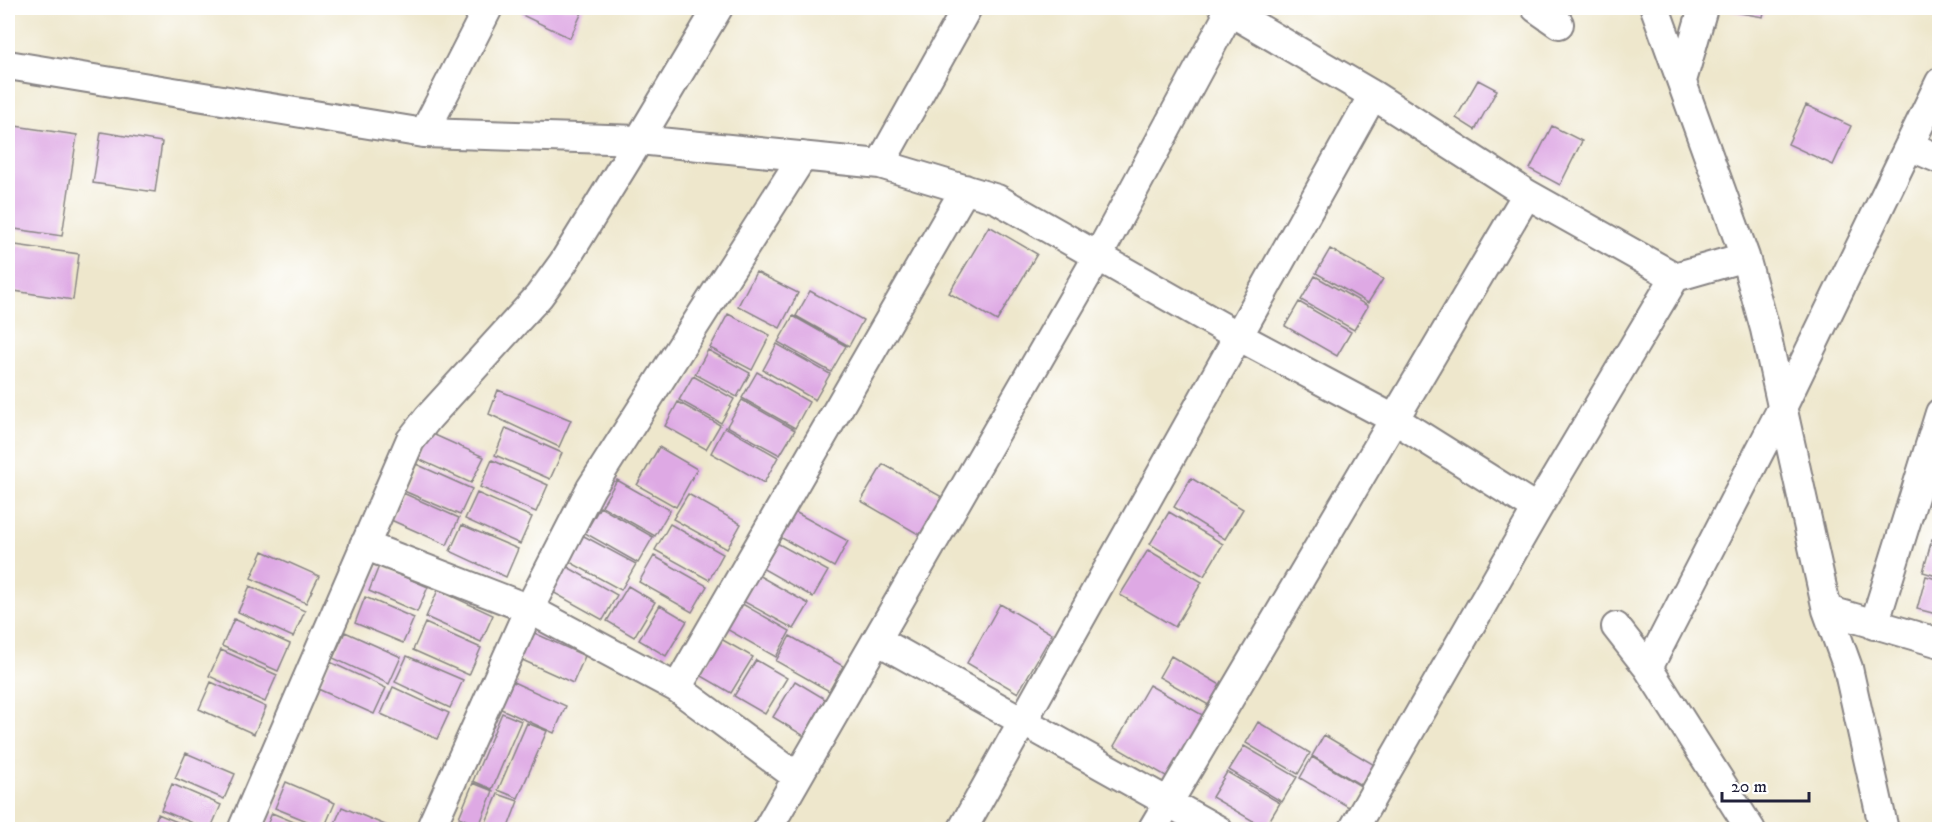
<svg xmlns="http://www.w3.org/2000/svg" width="1947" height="837" viewBox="0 0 1947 837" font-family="'IM FELL DW Pica',serif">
<rect width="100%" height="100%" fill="#fff"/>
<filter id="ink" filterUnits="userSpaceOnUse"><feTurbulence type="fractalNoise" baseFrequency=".0167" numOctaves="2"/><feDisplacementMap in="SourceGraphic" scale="12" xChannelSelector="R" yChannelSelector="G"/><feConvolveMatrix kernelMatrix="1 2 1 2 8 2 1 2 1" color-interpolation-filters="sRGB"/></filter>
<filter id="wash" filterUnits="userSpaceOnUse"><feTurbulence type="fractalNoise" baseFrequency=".008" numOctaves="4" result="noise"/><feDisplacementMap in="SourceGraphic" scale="24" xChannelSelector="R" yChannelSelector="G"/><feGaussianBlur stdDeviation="1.35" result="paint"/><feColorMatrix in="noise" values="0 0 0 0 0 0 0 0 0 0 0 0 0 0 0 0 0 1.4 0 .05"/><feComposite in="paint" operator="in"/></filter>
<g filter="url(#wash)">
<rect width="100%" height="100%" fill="#eee7cc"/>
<g id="blocks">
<path fill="#dea9e4" d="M525 8H584L570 38 522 15Z
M1729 8H1765L1763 17 1729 11Z
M1478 80 1497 90 1475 130 1456 118Z
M1806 105 1851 126 1833 165 1788 144Z
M8 125 77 135 62 236 8 228Z
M1552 126 1582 141 1560 185 1530 169Z
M101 132 162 142 155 192 93 183Z
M989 226 1037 254 997 321 949 293Z
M8 244 79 254 73 300 8 290Z
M1330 249 1383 279 1368 303 1316 273Z
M756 272 798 293 780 328 738 306Z
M1315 276 1368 306 1354 330 1301 300Z
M810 291 863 320 849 346 796 316Z
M1299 302 1351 332 1337 356 1285 326Z
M728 314 770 335 752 370 710 348Z
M793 316 846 346 831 372 778 342Z
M777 344 830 374 815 400 763 370Z
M708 350 750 373 737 397 695 374Z
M757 372 809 402 795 428 742 398Z
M693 376 734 399 721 423 679 400Z
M498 390 571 420 559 447 489 414Z
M742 400 795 430 780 455 727 426Z
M678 402 720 425 706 449 665 426Z
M725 427 778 457 764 483 711 453Z
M506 428 562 453 550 479 495 455Z
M428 432 484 457 471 483 416 458Z
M659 447 697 469 676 507 637 485Z
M492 460 548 485 536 512 480 487Z
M416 464 472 489 460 515 404 491Z
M883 464 942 497 920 535 861 501Z
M1191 478 1243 509 1225 539 1174 507Z
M617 480 670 510 655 536 602 506Z
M403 493 459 518 447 545 391 520Z
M477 493 532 517 520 544 465 519Z
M688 494 741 524 727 549 673 519Z
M600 507 653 537 638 563 585 533Z
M795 512 848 541 834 567 780 537Z
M1169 512 1223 544 1204 576 1150 544Z
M670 524 723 554 709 580 655 550Z
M462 525 518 549 506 577 450 551Z
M582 535 636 564 621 590 568 561Z
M1932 539 1940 541V577L1923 572Z
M775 542 828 571 813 597 760 567Z
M1148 550 1202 582 1175 627 1120 595Z
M263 551 319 576 306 603 251 578Z
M654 556 707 586 692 612 639 582Z
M564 565 617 595 603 620 549 590Z
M379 566 428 587 417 612 369 591Z
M756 574 809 604 794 629 741 600Z
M1926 576 1940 580V615L1917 609Z
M250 586 305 611 293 637 238 612Z
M628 586 655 602 634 637 607 621Z
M438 590 493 615 481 642 426 617Z
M365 597 414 618 403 643 355 623Z
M737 601 790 631 776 657 723 627Z
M1000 604 1052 634 1018 693 967 663Z
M660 605 687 621 666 656 639 640Z
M234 619 290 644 278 671 222 646Z
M425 623 481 648 469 675 413 650Z
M530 631 585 656 573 683 518 658Z
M345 632 401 657 389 684 333 658Z
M790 636 843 666 829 691 776 661Z
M721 639 753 657 731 693 700 675Z
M221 650 277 675 265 702 209 676Z
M407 656 463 680 450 708 395 682Z
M1171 656 1224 687 1212 707 1159 677Z
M756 660 787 678 765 714 734 696Z
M330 662 386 688 374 714 318 689Z
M511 681 566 706 554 733 499 708Z
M795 681 825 699 804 736 773 717Z
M211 682 266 707 254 734 199 709Z
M1149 685 1206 717 1171 779 1114 746Z
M393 687 449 713 437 739 381 714Z
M502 713 521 721 492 789 473 781Z
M1258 722 1310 753 1298 774 1246 743Z
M527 723 547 731 518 798 498 790Z
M1324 735 1376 766 1364 787 1312 756Z
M1244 746 1297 777 1282 802 1229 770Z
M186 753 235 774 224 799 175 778Z
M1312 757 1364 788 1352 809 1300 778Z
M1227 772 1280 803 1265 828 1212 797Z
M286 782 335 803 324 828 275 808Z
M473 783 493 791 479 826 459 817Z
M172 784 221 805 210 830 161 810Z
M498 794 518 801 507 830H490L484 827Z
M342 807 390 827 389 830H332Z
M272 813 311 829V830H265Z
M158 814 194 829V830H152Z"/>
</g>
</g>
<g filter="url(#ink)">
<use href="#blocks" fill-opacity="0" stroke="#888484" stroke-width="1.5"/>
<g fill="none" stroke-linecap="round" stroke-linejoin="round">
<g stroke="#888484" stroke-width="32">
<path id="minor" d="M1224 8 1373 95 1527 194 1675 277 1537 509 1353 830
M1536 8 1559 24
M1655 8 1745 257 1765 329 1827 610 1848 668 1884 830
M8 65 424 133 639 140 880 164 997 199 1238 336 1394 419 1537 509
M1682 81 1703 8
M1940 82 1909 146 1940 159
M424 133 488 8
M880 164 967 8
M1675 277 1745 257
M364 545 529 609 677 688 797 777
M1827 610 1940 643
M1874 625 1940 413
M1616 627 1648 668 1751 830
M877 640 1218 830
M1648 668 1782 408 1909 146
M677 688 965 189
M242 830 410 441 428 418 539 296 563 263 639 140 718 8
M430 830 529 609 591 488 803 156
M767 830 1098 256 1230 11
M962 830 1373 95
M1152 830 1527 194"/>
</g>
<use href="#minor" stroke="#fff" stroke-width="28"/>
</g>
</g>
<rect width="1947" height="837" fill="none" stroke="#fff" stroke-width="30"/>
<path d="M1722 792v9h87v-9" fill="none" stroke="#22223b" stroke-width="3"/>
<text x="1731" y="792" font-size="18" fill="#22223b" stroke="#ffffff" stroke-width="4.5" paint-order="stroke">20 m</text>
</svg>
